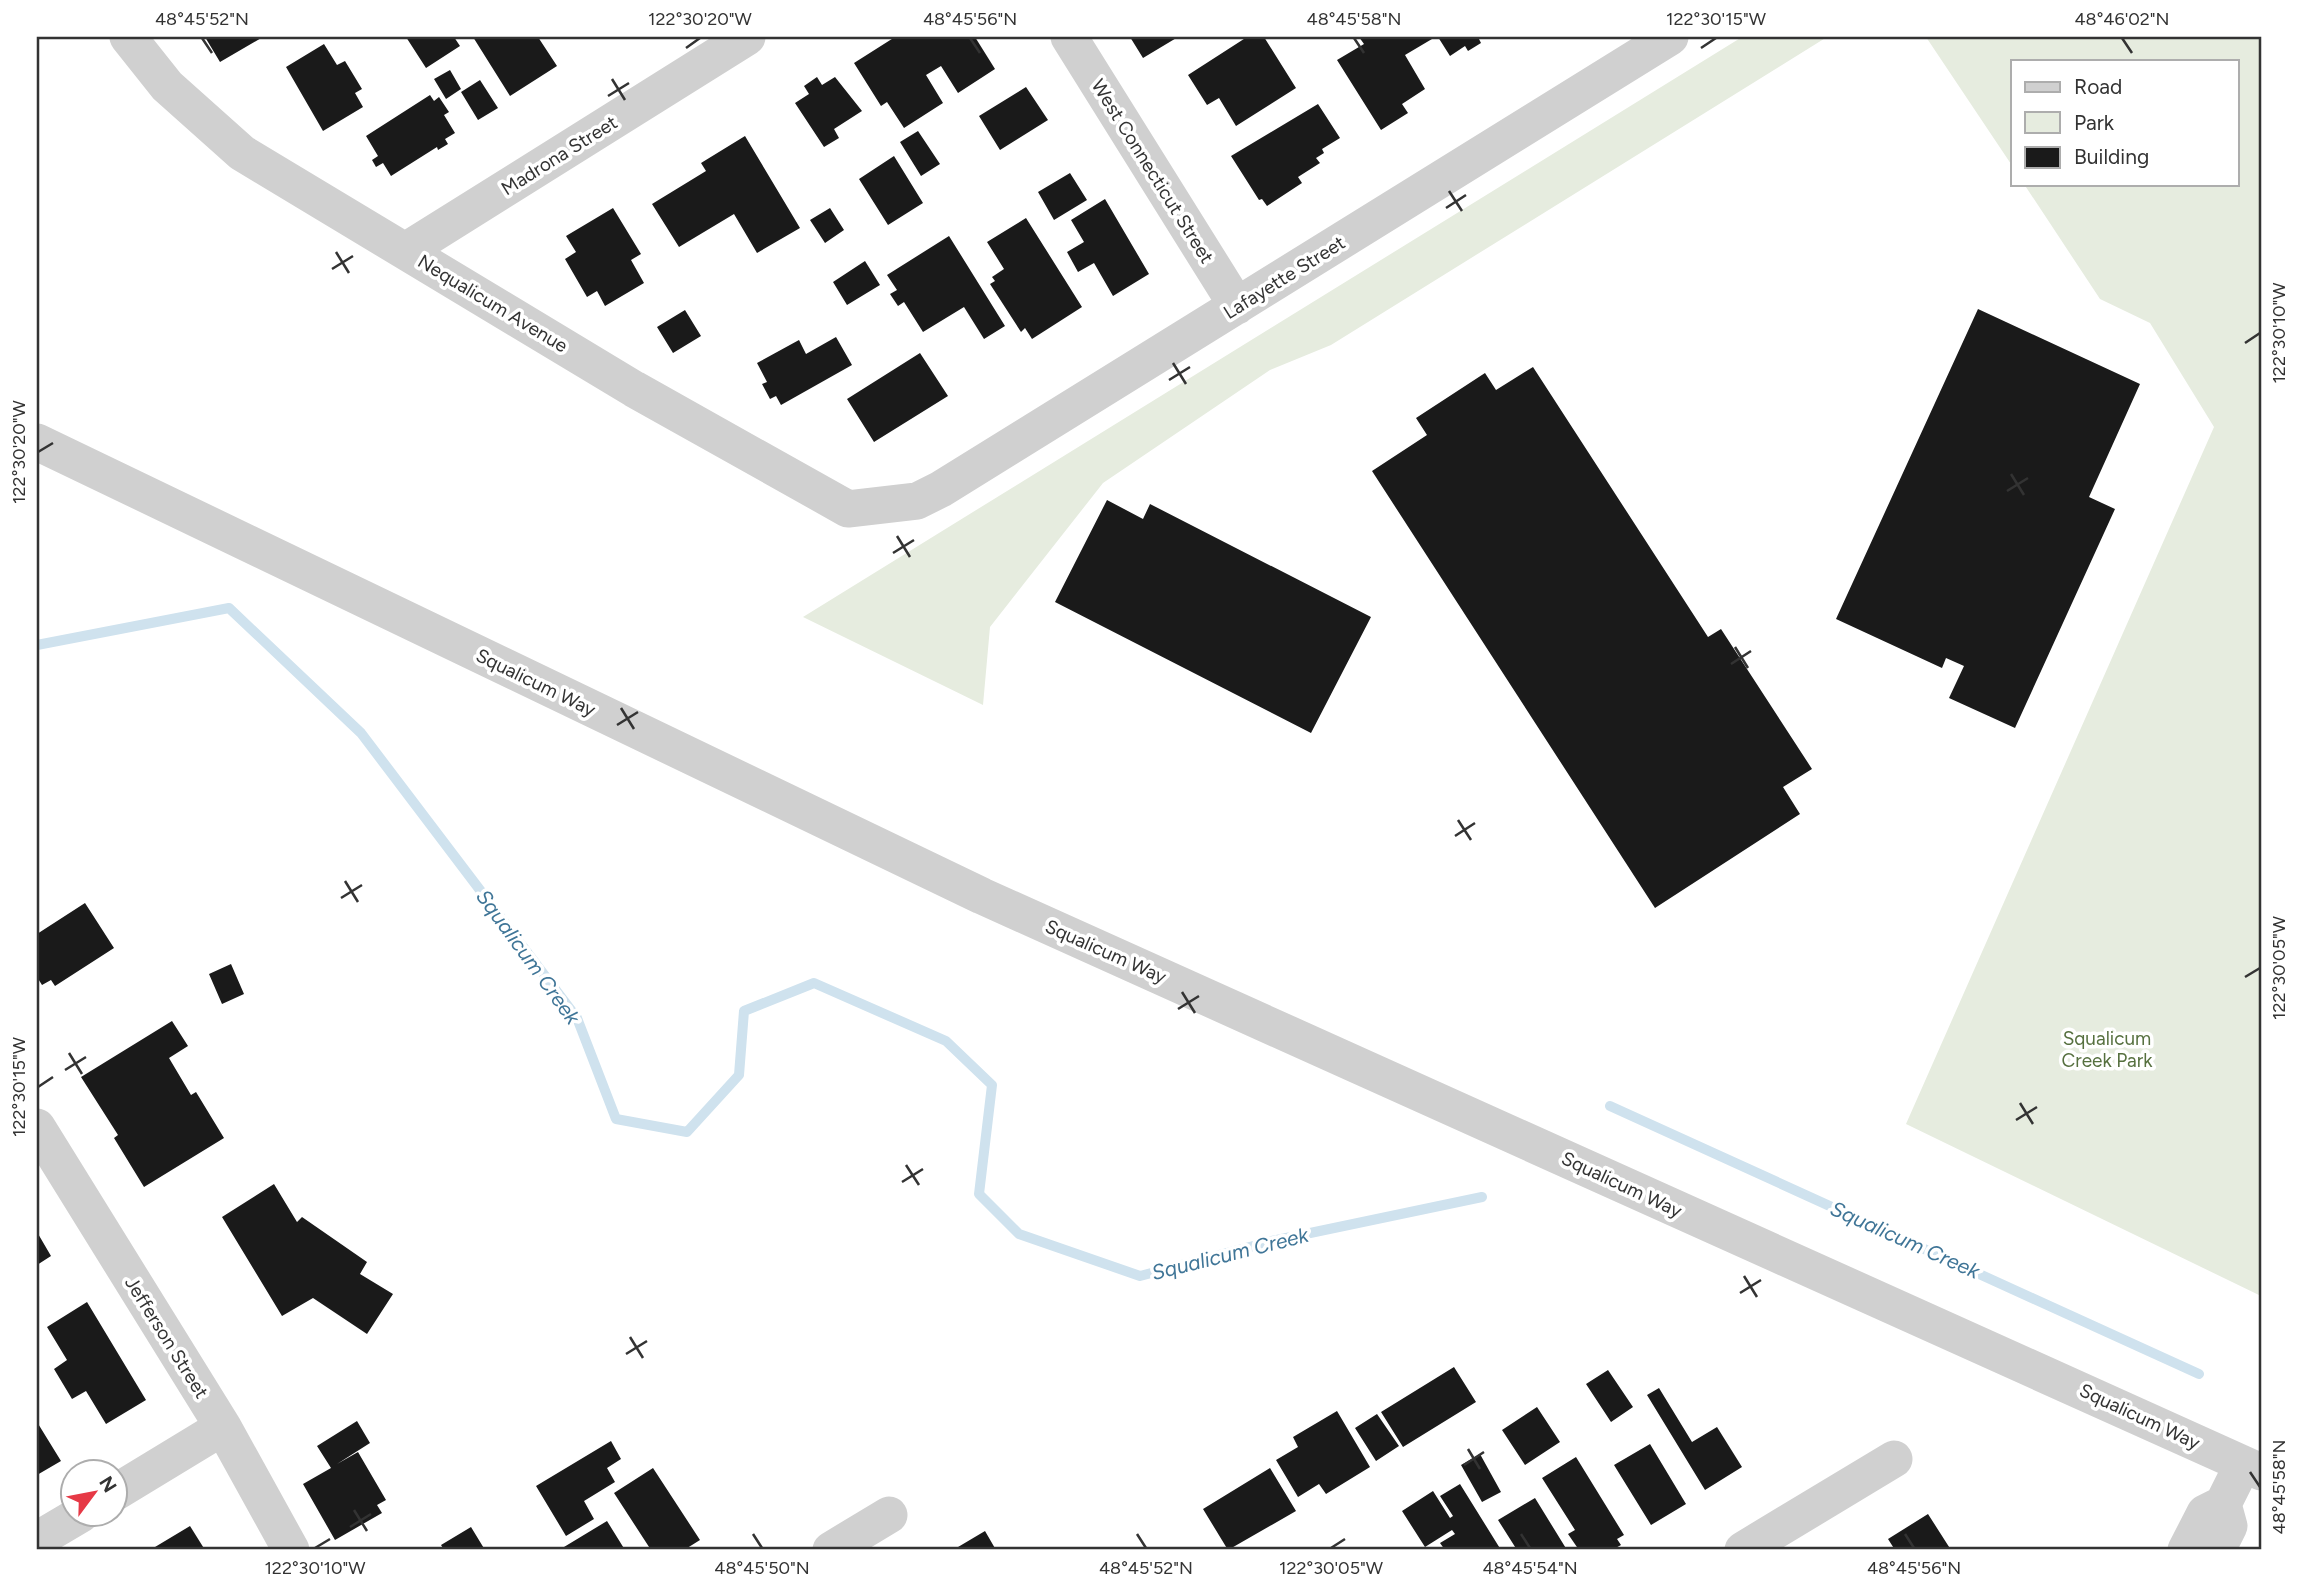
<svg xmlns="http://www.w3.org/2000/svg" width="2298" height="1587" viewBox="0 0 2298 1587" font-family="Figtree,sans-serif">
<rect width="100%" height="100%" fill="#fff"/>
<path fill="#e6ecdf" d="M1742 37H1827L1331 345 1270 370 1103 483 990 627 983 705 803 617Z
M1926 37H2261V1296L1906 1124 2214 427 2150 323 2100 299 2024 184H2237V61H2013V167Z"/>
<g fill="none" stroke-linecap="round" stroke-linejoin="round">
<path stroke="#cfe2ee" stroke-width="10" d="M37 645 229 608 361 733 577 1018 616 1119 687 1132 739 1075 744 1011 814 983 946 1041 992 1085 979 1194 1019 1234 1140 1276 1272 1241 1482 1197
M1610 1106 2199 1374"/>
</g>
<path fill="#1a1a1a" d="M205 37H263L220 62Z
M406 37H454L460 46 426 68Z
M473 37H538L557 66 510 96Z
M895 37H975L995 69 958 93 941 66 926 75 943 103 904 128 887 102 881 106 854 63Z
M1130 37H1178L1143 58Z
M1247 37H1264L1296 88 1236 126 1219 98 1207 105 1188 75Z
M1359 37 1432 39 1405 55 1425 89 1402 104 1408 113 1381 130 1337 60 1364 44Z
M1438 37H1482L1479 39 1481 43 1468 51 1465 46 1450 56Z
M324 44 337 65 345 61 362 89 355 93 363 107 323 131 286 67Z
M450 70 461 89 446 99 434 79Z
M817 77 822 85 835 77 862 111 834 129 839 138 824 147 795 103 809 94 804 86Z
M480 80 498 108 478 120 461 92Z
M1026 87 1048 120 1000 150 979 116Z
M430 95 434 101 439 97 449 112 444 115 455 133 445 139 448 144 438 150 437 147 391 176 383 163 376 167 372 160 378 156 366 136Z
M1318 104 1340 138 1322 149 1324 153 1316 158 1320 163 1298 177 1302 183 1267 206 1262 199 1259 200 1231 156Z
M918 131 940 164 921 176 900 142Z
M745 136 800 228 757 253 734 214 679 247 652 204 706 171 701 163Z
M894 156 923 203 888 225 859 179Z
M1070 173 1087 200 1054 220 1038 192Z
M1105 199 1149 274 1113 296 1094 263 1078 272 1067 252 1084 242 1071 220Z
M613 208 641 254 631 260 644 283 605 306 597 291 587 297 565 259 576 252 566 236Z
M830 208 844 230 825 243 810 220Z
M1026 218 1082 307 1032 339 1025 328 1021 332 990 284 995 281 992 277 1004 269 987 242Z
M949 236 1005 326 984 339 964 307 923 332 904 302 898 306 890 294 897 290 887 275Z
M865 261 880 285 847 305 833 282Z
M1978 309 2140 384 2089 497 2115 509 2015 728 1949 698 1964 666 1946 658 1942 668 1836 619Z
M685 310 701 336 673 353 657 327Z
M836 337 852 365 781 405 776 396 770 399 762 384 767 382 757 363 799 340 806 354Z
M920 353 948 396 874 442 847 399Z
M1533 367 1708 637 1721 629 1812 769 1783 787 1800 814 1655 908 1372 471 1427 435 1416 418 1485 373 1496 390Z
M1107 500 1143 519 1150 504 1371 617 1311 733 1055 602Z
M85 903 114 948 55 986 51 980 42 985 37 977V934Z
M231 964 244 994 222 1004 209 974Z
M172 1021 188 1046 169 1058 191 1095 196 1092 224 1138 144 1187 114 1138 118 1135 81 1077Z
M274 1184 297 1222 302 1217 367 1262 360 1274 393 1294 367 1334 313 1298 282 1316 222 1217Z
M37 1232 51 1256 37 1265Z
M87 1302 146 1400 106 1424 86 1391 72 1399 54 1369 67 1360 47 1327Z
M1454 1367 1476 1402 1403 1447 1381 1412Z
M1608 1370 1633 1407 1611 1422 1586 1384Z
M1659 1388 1692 1442 1717 1427 1742 1467 1705 1490 1647 1395Z
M1537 1407 1560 1442 1525 1465 1502 1430Z
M1337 1411 1370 1467 1326 1494 1319 1484 1298 1497 1276 1460 1298 1447 1293 1437Z
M1377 1414 1399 1446 1376 1461 1355 1428Z
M357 1421 370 1443 337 1464 358 1452 386 1500 377 1505 382 1513 335 1540 303 1484 331 1468 317 1446Z
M37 1422 61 1461 37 1475Z
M611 1441 621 1459 607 1468 615 1482 584 1501 594 1519 566 1536 536 1486Z
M1650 1444 1686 1504 1651 1525 1614 1465Z
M1480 1454 1501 1492 1482 1502 1461 1465Z
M1576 1457 1624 1535 1617 1539 1621 1545 1612 1550H1579L1568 1534 1575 1530 1542 1478Z
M653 1468 700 1540 684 1550H651L614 1493Z
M1270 1468 1296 1511 1228 1550 1203 1509Z
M1460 1484 1501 1550H1445L1440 1543 1455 1534 1452 1530 1425 1547 1402 1511 1433 1491 1450 1518 1453 1516 1440 1496Z
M1535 1498 1567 1550H1517L1498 1520Z
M1928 1514 1951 1550H1895L1888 1539Z
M607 1521 625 1550H566L564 1547Z
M190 1526 205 1550H150Z
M471 1527 485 1550H444L441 1545Z
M985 1531 996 1550H953Z"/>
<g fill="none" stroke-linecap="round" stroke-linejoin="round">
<path stroke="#d0d0d0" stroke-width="37" d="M128 37 167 86 242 153 634 389 848 509 917 501 941 489 1670 37
M1069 37 1237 306
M407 250 747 37
M37 442 982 896 2261 1472
M37 1127 223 1427 291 1550
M116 1492 223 1427
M37 1540 81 1514
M831 1550 889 1515
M1743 1550 1894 1459
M2186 1550 2205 1513 2223 1504 2243 1464
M2217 1550 2229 1526 2223 1504"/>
</g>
<path fill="none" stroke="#333" stroke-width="2.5" d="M202 38 212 53M970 38 980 53M1354 38 1364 53M2122 38 2132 53M686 48 700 38M1701 48 1716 38M612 79 625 100M608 96 629 83M1449 191 1462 211M1446 208 1466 195M336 252 349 273M332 269 353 256M2245 343 2260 333M1173 363 1186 384M1169 380 1190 367M38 452 53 443M2011 474 2024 495M2007 491 2028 478M897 536 910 557M893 553 914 540M1735 647 1748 668M1731 664 1751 651M621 708 634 729M617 725 638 712M1458 820 1471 840M1455 836 1475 823M345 881 358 902M341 898 362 885M2245 977 2260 968M1182 992 1195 1013M1178 1009 1199 996M69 1053 82 1074M65 1070 86 1057M38 1087 53 1077M2020 1103 2033 1124M2016 1120 2037 1107M906 1165 919 1185M902 1182 923 1169M1744 1276 1757 1297M1740 1293 1761 1280M630 1337 643 1358M626 1354 647 1341M1468 1449 1480 1469M1464 1465 1484 1452M2250 1472 2260 1487M354 1510 367 1531M350 1527 371 1514M753 1534 762 1548M1137 1534 1146 1548M1521 1534 1530 1548M1905 1534 1914 1548M315 1548 330 1539M1331 1548 1345 1539"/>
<g text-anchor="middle" stroke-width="7" stroke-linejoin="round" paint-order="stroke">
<g font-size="19" fill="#333" stroke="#fff">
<text transform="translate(559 155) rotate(-32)" y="7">Madrona Street</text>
<text transform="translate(1153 171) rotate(58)" y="7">West Connecticut Street</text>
<text transform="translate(1284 277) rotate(-32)" y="7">Lafayette Street</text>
<text transform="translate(493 303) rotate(31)" y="7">Nequalicum Avenue</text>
<text transform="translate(536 682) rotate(26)" y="7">Squalicum Way</text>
<text transform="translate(1106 951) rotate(24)" y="7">Squalicum Way</text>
<text transform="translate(1622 1184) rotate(25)" y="7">Squalicum Way</text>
<text transform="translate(167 1337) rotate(58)" y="7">Jefferson Street</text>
<text transform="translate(2140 1416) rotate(25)" y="7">Squalicum Way</text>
</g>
<g font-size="19" fill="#56703f" stroke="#fff">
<text x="2107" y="1045">Squalicum<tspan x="2107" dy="22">Creek Park</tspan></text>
</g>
<g font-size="21" font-style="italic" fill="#3f7597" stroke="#fff">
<text transform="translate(528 957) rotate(54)" y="7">Squalicum Creek</text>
<text transform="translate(1905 1240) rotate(24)" y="7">Squalicum Creek</text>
<text transform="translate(1230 1254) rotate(-14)" y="7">Squalicum Creek</text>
</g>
</g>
<rect width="2298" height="1587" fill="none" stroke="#ffffff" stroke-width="77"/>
<rect x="2011" y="60" width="228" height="126" fill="#ffffff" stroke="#adadad" stroke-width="2"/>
<rect x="2025" y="82" width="35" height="10" fill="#d0d0d0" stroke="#adadad" stroke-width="2"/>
<text x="2074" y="94" font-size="21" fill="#333333">Road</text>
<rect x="2025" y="112" width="35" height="21" fill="#e6ecdf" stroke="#adadad" stroke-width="2"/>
<text x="2074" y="130" font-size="21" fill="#333333">Park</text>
<rect x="2025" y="147" width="35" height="21" fill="#1a1a1a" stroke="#adadad" stroke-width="2"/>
<text x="2074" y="164" font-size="21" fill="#333333">Building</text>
<g transform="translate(94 1493) rotate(58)"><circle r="33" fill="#ffffff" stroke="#adadad" stroke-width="2"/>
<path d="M0-5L12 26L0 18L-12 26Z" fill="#e63946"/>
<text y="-10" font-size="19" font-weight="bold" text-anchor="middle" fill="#333333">N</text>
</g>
<rect x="38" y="38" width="2222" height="1510" fill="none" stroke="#333" stroke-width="2.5"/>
<g font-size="18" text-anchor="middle" fill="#333">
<text x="202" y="25">48°45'52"N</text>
<text x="700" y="25">122°30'20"W</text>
<text x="970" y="25">48°45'56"N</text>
<text x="1354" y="25">48°45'58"N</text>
<text x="1716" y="25">122°30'15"W</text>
<text x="2122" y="25">48°46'02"N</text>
<text transform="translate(2279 333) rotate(-90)" y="6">122°30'10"W</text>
<text transform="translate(19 452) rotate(-90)" y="6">122°30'20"W</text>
<text transform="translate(2279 968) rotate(-90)" y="6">122°30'05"W</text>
<text transform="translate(19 1087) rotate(-90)" y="6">122°30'15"W</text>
<text transform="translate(2279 1487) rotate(-90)" y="6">48°45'58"N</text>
<text x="315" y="1574">122°30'10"W</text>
<text x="762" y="1574">48°45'50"N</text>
<text x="1146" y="1574">48°45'52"N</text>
<text x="1331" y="1574">122°30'05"W</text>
<text x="1530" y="1574">48°45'54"N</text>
<text x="1914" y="1574">48°45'56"N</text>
</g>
</svg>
